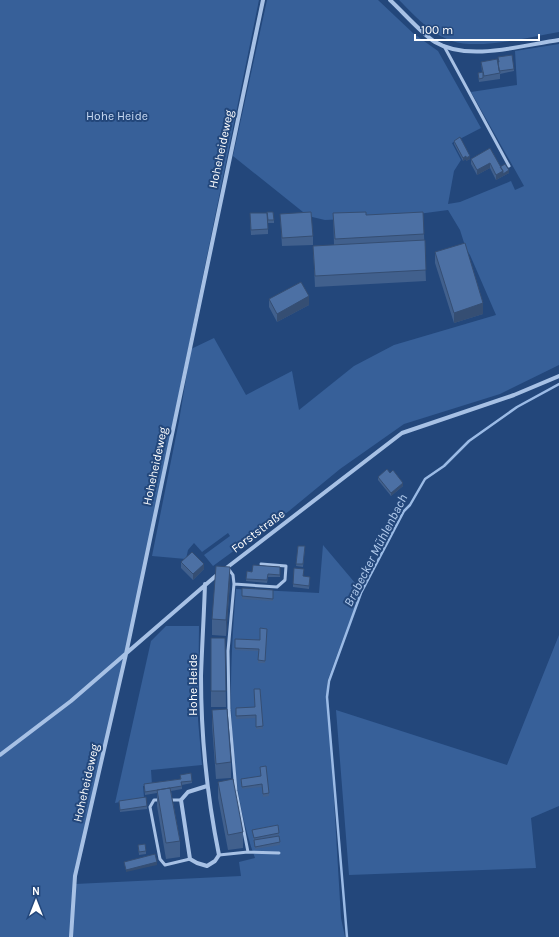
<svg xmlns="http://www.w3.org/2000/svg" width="559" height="937" viewBox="0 0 559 937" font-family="Karla,sans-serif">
<rect width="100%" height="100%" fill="#23477b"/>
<path fill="#376099" d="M0 0H259L126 654 75 884 241 876 239 862 255 858C225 776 229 674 236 589L319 593 323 545 361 590 327 682 341 918 345 937H0Z
M267 0H378L414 34 438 51 481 128 452 143 461 160 454 171 448 204 460 202 511 181 515 190 524 186 471 92 517 85 515 51 559 44V365L500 394 404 424 340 469 289 511 241 546 235 541 239 547 213 566 204 555 230 536 228 533 202 552 194 543 188 550 186 559 152 556 179 421 191 349 214 338 246 395 292 371 299 410 354 366 394 345 496 315 470 255 466 249 460 230 448 210 403 216 325 220 308 216 233 156Z
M399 0H559V32C530 37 479 50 452 41 431 34 414 15 399 0Z
M166 626H199L198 720 202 765 151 770 152 785 143 786 144 797 115 803 151 641Z
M559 635V806L531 818 536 868 349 875 336 710 507 765Z"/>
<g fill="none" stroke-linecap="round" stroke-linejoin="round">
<path stroke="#9bbbe6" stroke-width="2.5" d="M347 937 327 697 329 681 361 593 404 511 410 505 425 479 444 466 469 441 517 407 559 384"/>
<path stroke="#a7c1e5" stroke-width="3" d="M444 46 509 166
M234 584 277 587 285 580 286 566 261 564
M161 800H154L150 807 160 859 165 865 190 859
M168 800H181
M248 852 279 853
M219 855 248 852 236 791 229 710 228 651 234 584 233 575 228 568"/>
<path stroke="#a7c1e5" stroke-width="4" d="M390 0C402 11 422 34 435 42 468 62 523 45 559 40
M225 569 402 433 514 395 559 376
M205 584C204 615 202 645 201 676 201 736 207 796 219 855L215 861 207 866 197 863 190 859 181 800 188 792 207 786
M0 755 71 701 218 574
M71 937 75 876 126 654 263 0"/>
</g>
<path fill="#41608d" d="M498 57 514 69V71L500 74V79L479 82 478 73 482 72 481 62H499Z
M454 141 470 159 466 161V159L463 161 454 144Z
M490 148 500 167 509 173 496 180 490 168 477 175 471 164V159Z
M333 213 366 215 424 234 426 281 315 287 313 246 334 245Z
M280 214 313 236V245L282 246Z
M250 219 274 220V223H268V234L251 235Z
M435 252 483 314 454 323 435 263Z
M269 299 309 305 277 322 269 307Z
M378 477 403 486 391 496 378 480Z
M298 546H305L303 567 296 566Z
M181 562 204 569 193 580 181 568Z
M280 567V577H268L267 583 246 581 247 571 252 572Z
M310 577 309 589 293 587V584Z
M230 583 226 636 212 635V619Z
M242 588 273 590V601L242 599Z
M267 629 265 663H258L259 651 235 650V639L260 640Z
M211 638H225L226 707H211Z
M260 689 263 729H256V718L236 719V708L255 707Z
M212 710 231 762V778L216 779 212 726Z
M260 767 269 793V796L263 797 262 787 242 789 241 779 261 776Z
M180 775 192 781V783L182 785V789L171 791 180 841V857L166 859 157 806V793L145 795 144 784 180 779Z
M218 782 243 832V848L228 850 218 798Z
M119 801 147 806V809L120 812Z
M252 830 279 833V836L280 845 255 849Z
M138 845 146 851V854L139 855Z"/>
<path fill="#354e73" d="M466 156V159L463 161V158Z
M470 156V159L466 161V158Z
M490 163V168L477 175V170Z
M509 170V173L496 180V175L503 171Z
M309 296V305L277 322V314Z
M483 303V314L454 323V313Z
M403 483V486L391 496V493Z
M204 564V569L193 580V574Z
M230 567V583L226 636V620Z
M157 862V865L126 872V870Z"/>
<path fill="#4c70a4" stroke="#354e73" d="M512 55 514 69 499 71 498 62H499L498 57Z
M497 59 500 73 484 76 481 62Z
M483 72V78L479 79 478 73Z
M460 137 470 156 466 158V156L463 158 454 141Z
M490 148 503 171 496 175 490 163 477 170 471 159Z
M505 164 509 170 503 174V171L500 167Z
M267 212H273L274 220H268Z
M311 212 313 236 282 238 280 214Z
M366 212V215L423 212 424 234 335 239 333 213Z
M250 213H267L268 229 251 230Z
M425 240 426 270 315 276 313 246Z
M465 243 483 303 454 313 435 252Z
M301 282 309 296 277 314 269 299Z
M387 469 390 473 393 470 403 483 391 493 378 477Z
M298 546H305L303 564H296Z
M192 552 204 564 193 574 181 562Z
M253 565 280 567V575L268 574 267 580 246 579 247 571 252 572Z
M216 566 230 567 226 620 212 619Z
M294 568 304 569 303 576 310 577 309 586 293 584Z
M242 588 273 590V599L242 596Z
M260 628 267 629 265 661 258 660 259 649 235 648V639L260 640Z
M211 638H225L226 691H211Z
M254 689H260L263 726 256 727V715L236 716V708L255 707Z
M227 709 231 762 216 764 212 710Z
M266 766 269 793 263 794 262 784 242 787 241 779 261 776 260 767Z
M191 773 192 781 181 782 182 786 145 792 144 784 181 779 180 775Z
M233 779 243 832 228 835 218 782Z
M170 788 180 841 166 843 157 790Z
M146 797 147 806 120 810 119 801Z
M278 825 279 833 254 838 252 830Z
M279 836 280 842 255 847 254 840Z
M145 844 146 851 139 852 138 845Z
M155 854 157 862 126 870 124 862Z"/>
<g text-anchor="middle" stroke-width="4" stroke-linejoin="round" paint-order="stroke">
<g font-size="12" fill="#cadcf4" stroke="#23477b">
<text x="117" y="120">Hohe Heide</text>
</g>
<g font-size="12" fill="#fff" stroke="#23477b">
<text transform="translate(221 149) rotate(-78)" y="4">Hoheheideweg</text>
<text transform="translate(155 466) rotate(-78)" y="4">Hoheheideweg</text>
<text transform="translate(258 531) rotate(-37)" y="4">Forststraße</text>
<text transform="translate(193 685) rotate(-90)" y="4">Hohe Heide</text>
<text transform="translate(86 783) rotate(-77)" y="4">Hoheheideweg</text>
</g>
<g font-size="13" font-style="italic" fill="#b2cbed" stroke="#23477b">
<text transform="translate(375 550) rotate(-63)" y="5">Brabecker Mühlenbach</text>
</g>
</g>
<g transform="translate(36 901)" stroke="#23477b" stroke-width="3" paint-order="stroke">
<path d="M0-3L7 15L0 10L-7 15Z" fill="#ffffff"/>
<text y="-6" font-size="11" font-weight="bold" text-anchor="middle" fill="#ffffff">N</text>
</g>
<path d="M415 34v6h124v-6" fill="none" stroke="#ffffff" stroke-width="2"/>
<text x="421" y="34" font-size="12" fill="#ffffff" stroke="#23477b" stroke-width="3" paint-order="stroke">100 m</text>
</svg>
